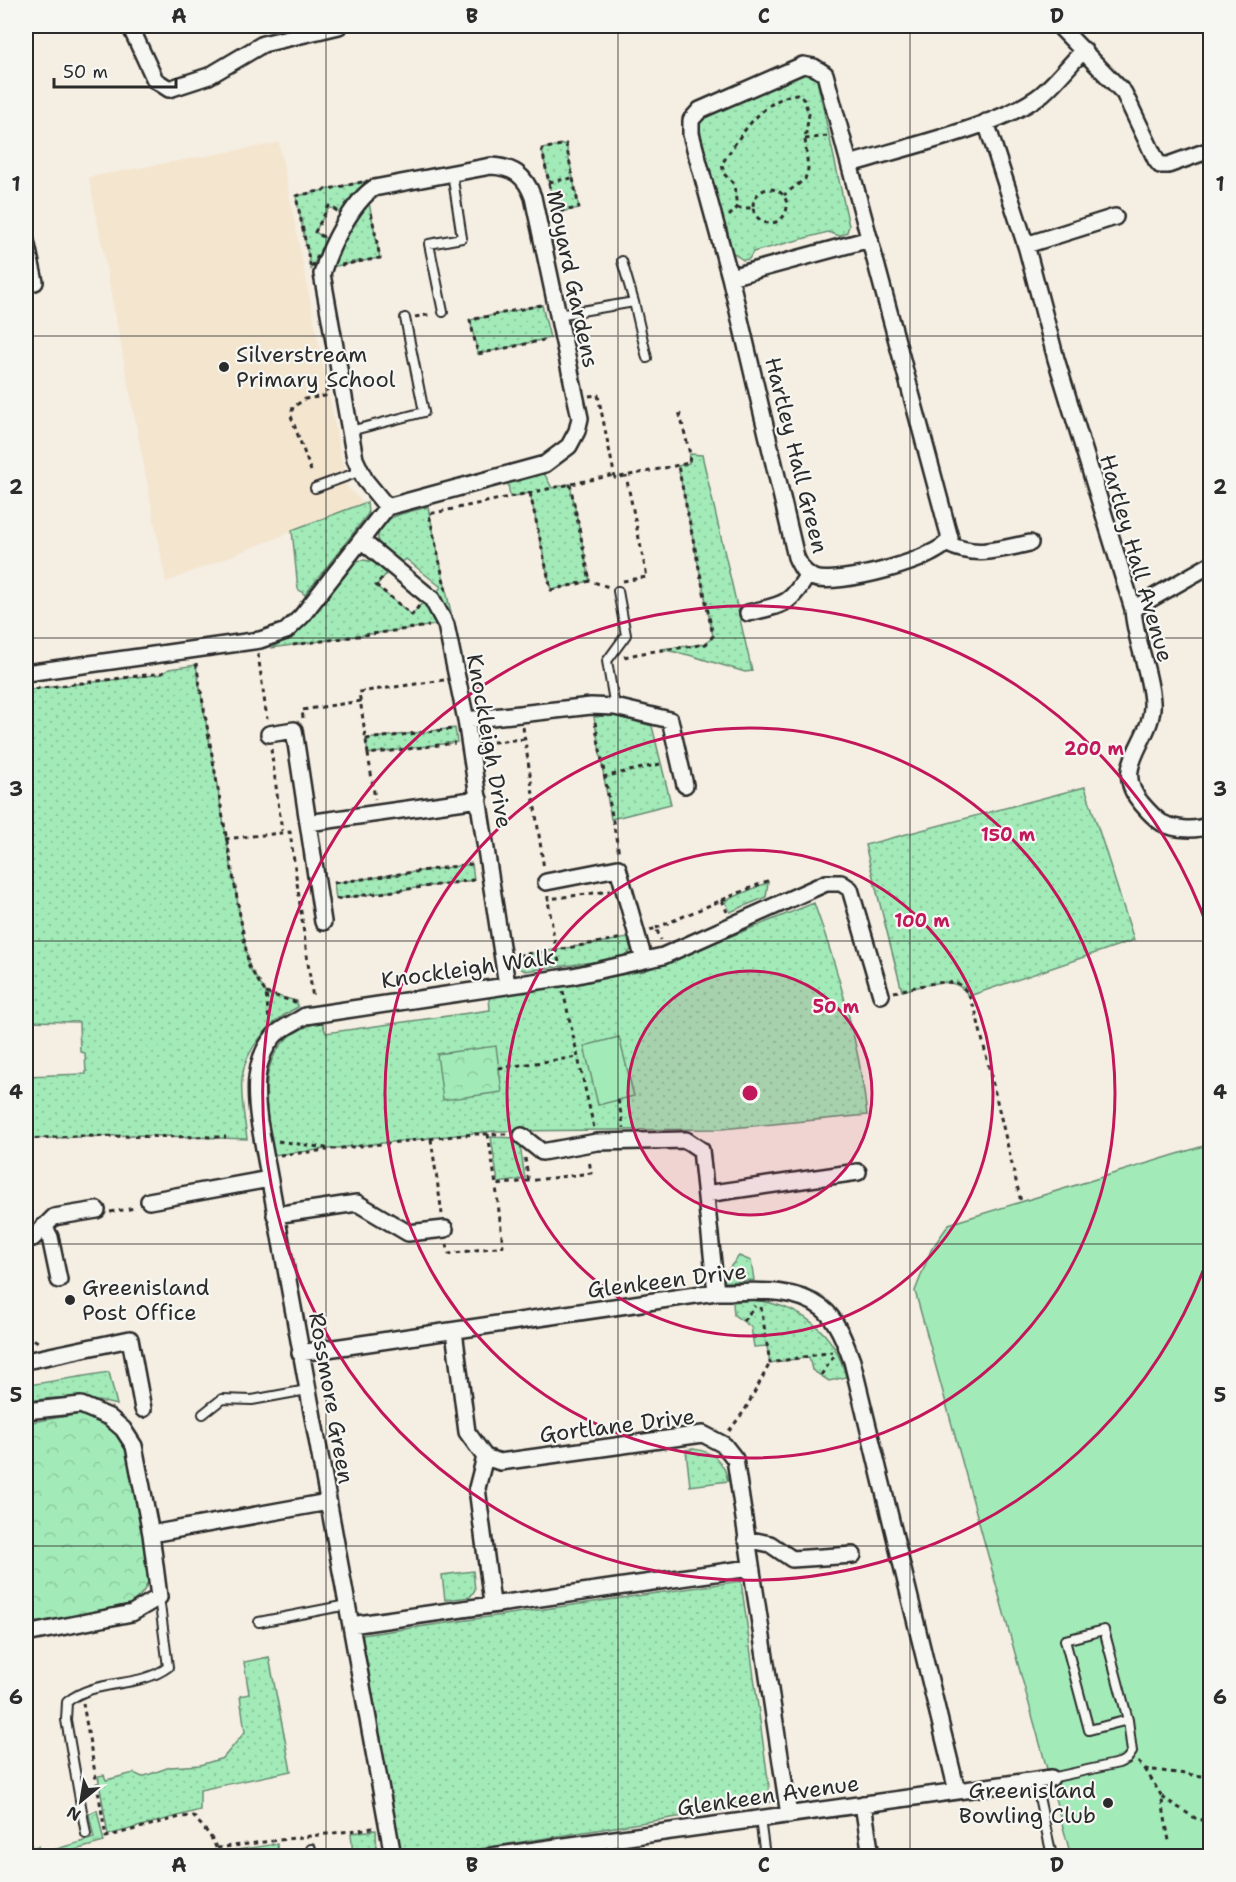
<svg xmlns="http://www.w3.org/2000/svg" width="1236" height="1882" viewBox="0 0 1236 1882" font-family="'Shantell Sans',sans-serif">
<defs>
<pattern id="grass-dots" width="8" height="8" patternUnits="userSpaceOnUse" patternTransform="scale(1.5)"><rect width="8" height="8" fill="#a2ebb8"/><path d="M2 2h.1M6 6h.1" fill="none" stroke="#8cca9e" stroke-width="1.8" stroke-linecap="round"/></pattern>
<pattern id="forest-crowns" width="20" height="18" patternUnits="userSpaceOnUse" patternTransform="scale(1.5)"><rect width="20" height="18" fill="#a2ebb8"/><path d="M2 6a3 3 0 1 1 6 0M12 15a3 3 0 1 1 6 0" fill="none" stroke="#8cca9e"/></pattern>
</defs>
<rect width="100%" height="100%" fill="#f5eee2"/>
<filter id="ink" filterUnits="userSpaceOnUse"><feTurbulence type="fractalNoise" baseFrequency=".0167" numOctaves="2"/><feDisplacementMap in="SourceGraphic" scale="12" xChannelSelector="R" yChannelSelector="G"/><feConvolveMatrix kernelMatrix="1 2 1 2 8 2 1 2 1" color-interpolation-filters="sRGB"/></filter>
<g filter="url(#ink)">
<path fill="#f4e5cf" d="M279 143 347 487 364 503 166 582 89 177Z"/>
<path fill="url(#grass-dots)" stroke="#668b72" stroke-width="1.5" d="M806 71 817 80 849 226 847 232 840 236 828 232 753 252 749 259 743 260 732 252 727 228 720 218 699 125 703 117Z
M566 144 579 208 555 213 542 149Z
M367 181 341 213 329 207 315 232 327 239 311 269 296 196Z
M369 203 380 258 330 267 361 209Z
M542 305 550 338 478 354 470 320Z
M690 454 702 455 752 671 745 672 689 655 660 649 706 644 713 636 678 466 689 463Z
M544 473 552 488 570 484 590 581 551 590 530 493 510 497 508 483 511 480Z
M367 502 368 514 305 595 298 589 292 530Z
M428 507 453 622 435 594 441 587 406 559 400 565 378 545C374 515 406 513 428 507Z
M364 560 373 562 387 573 376 586 412 615 422 603 432 612 436 625 271 648 294 635 304 625 355 561Z
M196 665 249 967 266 993 297 1001 298 1007C272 1020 245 1048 242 1078 240 1097 245 1120 247 1139L134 1135 26 1139V1076L86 1074 85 1053 80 1052 79 1022 26 1021V690L162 674 169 669Z
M612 715 652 726 671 804 611 819 594 717Z
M455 728 457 742 368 754 366 739Z
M1085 787 1134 940 969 996C954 972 925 986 902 991L865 845Z
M472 864 474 880 336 899 334 883Z
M768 882 766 897 730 912 725 901Z
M814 903C839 972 859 1042 867 1115L721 1129 494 1131 273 1155C265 1101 251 1038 322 1022L326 1033 490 1010 489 997 644 971Z
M628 938 631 950 624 958 525 971 513 964 510 957Z
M491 1137 519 1138 525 1179 498 1183Z
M739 1256 751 1261 754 1280 725 1282 723 1276Z
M753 1300C799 1305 835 1331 846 1377L829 1381 812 1370 809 1357 770 1363 767 1346 754 1347 751 1327 734 1315 733 1302Z
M109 1372 117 1405C80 1396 63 1396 26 1401V1374L29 1385Z
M693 1449C713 1451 724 1461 728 1481L690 1486 686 1450Z
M473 1571 475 1590 470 1597 445 1600 442 1575Z
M741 1581 771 1802 434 1856H401L362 1635Z
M269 1657 291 1771 200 1790V1810L108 1835 98 1776 104 1775 106 1780 134 1773 142 1777 170 1767 200 1765 223 1758 245 1732 240 1696 249 1694 244 1662Z
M376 1830 377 1856H353L351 1833Z
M277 1844 278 1856H218L217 1853Z"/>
<path fill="url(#forest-crowns)" stroke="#668b72" stroke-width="1.5" d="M496 1046 502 1092 443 1100 437 1054Z
M80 1414C95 1419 110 1424 120 1437 137 1459 145 1543 150 1574 147 1589 142 1595 130 1604L26 1626V1423Z
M97 1810 104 1842 53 1856H26V1828L32 1848 38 1846 40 1854 94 1838 89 1814Z"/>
<path fill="#a2ebb8" stroke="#668b72" stroke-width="1.5" d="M619 1037 634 1096 598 1105 584 1046Z
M1210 1144V1856H1071L915 1291 931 1250 949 1224Z"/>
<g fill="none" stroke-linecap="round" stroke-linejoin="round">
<g stroke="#2b2b2b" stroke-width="12">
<path id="service" d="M622 261 634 302
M443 312 429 244 462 238 452 173
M558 315 634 302 647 358
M350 431 424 412 405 318
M315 488 361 471
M615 707 607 661 626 635 618 591
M203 1414 222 1399 252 1400 307 1390
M259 1622 347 1605
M1051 1778 1119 1763 1127 1759 1132 1752 1128 1720 1104 1630 1065 1640 1089 1730 1128 1720
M1035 1779 1052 1856
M760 1819 765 1856
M86 1834 66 1720 67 1702C96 1678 138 1689 168 1667L159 1597
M311 1849 312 1856"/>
</g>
<g stroke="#2b2b2b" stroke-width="20">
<path id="minor" d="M130 26 155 80 169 89 209 76 263 44 339 26
M1059 26 1124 93 1156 160 1160 165H1168L1210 150
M803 65 814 67 825 74 950 538C941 560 836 586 814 578 804 574 800 566 796 557L730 277 691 134V120L700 110Z
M986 122 1027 249 1056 359 1133 609C1135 641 1150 670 1152 702 1155 739 1108 766 1142 804 1148 811 1154 818 1162 823 1176 830 1196 831 1210 825
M850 164C902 148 1002 126 1042 94 1057 81 1070 64 1084 50
M491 166C513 167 525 175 533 197L580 418 577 431 569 446 545 464 387 507 365 480 355 459 322 274C329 249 352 202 374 188Z
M26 241 35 282 26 285
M1026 245 1115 217
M730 277 870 239
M361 540 432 599 446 625 466 720 507 985
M948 544C976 558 1000 549 1030 543
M1133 609 1210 565
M748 613C783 604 789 607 808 574
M26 673 260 640 286 631 301 617 387 507
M466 720 591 706 615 707 670 720 685 785
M269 734 294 730 323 922
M308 823 479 799
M546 882 618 868 644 960
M522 1136 542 1152 597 1142 686 1140 701 1150 716 1292
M706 1194 858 1172
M149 1201 269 1179
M275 1215 357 1203 408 1233 445 1229
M44 1226 50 1237 59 1280
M26 1239 33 1238 54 1217 97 1210
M454 1331 467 1432 485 1457 500 1462 703 1434 724 1445 735 1459 789 1815
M300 1353 716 1292C750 1292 793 1286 822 1308 837 1319 846 1345 852 1361L957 1791
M26 1361 130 1339 143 1409
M26 1411 81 1405 109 1417 123 1429 134 1446 151 1534 159 1597 132 1613 26 1634
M485 1457 477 1488 492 1603
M151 1534 328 1502
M746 1539 770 1544 792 1559 853 1555
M351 1625 750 1568
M863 1804 871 1856
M393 1856 259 1121C255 1092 253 1060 274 1036 281 1028 296 1022 305 1016L573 976 663 956 826 883H841L850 889 881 995
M492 1856 1051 1778"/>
</g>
<path stroke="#2b2b2b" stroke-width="3" stroke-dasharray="4.5 4.5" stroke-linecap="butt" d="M805 139 827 136
M367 181 341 213 329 206 315 232 327 239 311 269 296 196Z
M549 182 573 178
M753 206a17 17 0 1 1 34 0a17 17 0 1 1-34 0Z
M737 208H753
M551 213 579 208 566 144 542 149 555 213
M729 216 737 208 734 184 724 174 722 164C739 137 762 99 797 94L804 100 809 114 805 139 808 169 805 179 784 195
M341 265 380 258 371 212
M541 305 470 320 478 354 549 339
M415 317 432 314
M589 396 598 395 615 478 689 463 690 454 679 411
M311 471 291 416 293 407 305 399 325 396 324 392 328 389
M570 484 590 581
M530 493 551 590 590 581 609 587
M382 578 376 585 412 615 419 606
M623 581 647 577 626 476
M446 591 429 514 614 475
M293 645 429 626
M258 654 267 719
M624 657C652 650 678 649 706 644L713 636 678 466
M196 663 249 967 266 993 269 1021
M444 680 359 692 368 754 455 743
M26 690 162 673 167 670
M303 718 302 710 361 701
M595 722 619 854
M523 727 544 869
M366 739 453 729
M484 743 524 739
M271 749 282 831
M368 754 375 799
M603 777 660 764
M225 839 290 832 313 999
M334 883 472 864
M548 896V899L610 891
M336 899 474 880
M722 900 727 912
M656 928 772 879
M650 930 656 928 661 940
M518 955 556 950 548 900
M559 962 556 950 623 938
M563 991 594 1128
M894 992C909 989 953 975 963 987 969 994 973 1004 976 1013L1021 1202
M266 993 298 1003
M499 1068 578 1057
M618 1100 624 1128
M488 1134 496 1185 591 1173 589 1159
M26 1139 74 1136 226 1137
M431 1139 442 1214
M278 1141 333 1149 474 1134H508
M280 1155 328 1150
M525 1158 529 1183
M110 1212 136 1208
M447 1244 449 1254 503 1246 496 1186
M761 1307 770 1363 832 1352
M743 1321 755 1306
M26 1335 40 1343
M752 1337 766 1336
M821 1375 834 1356
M729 1431 745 1410 770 1363
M83 1703 106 1837 180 1817 193 1816C204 1828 216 1840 218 1856
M1138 1762 1145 1769 1210 1777
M1145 1769 1161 1795 1169 1841
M1162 1797 1195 1818 1210 1822
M217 1848 373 1828"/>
<use href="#service" stroke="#f6f6f2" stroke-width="8"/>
<use href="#minor" stroke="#f6f6f2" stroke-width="15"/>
</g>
</g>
<path fill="none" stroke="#2b2b2b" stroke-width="1.5" stroke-opacity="0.55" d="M326 26V1856M618 26V1856M910 26V1856M26 336H1210M26 638H1210M26 941H1210M26 1244H1210M26 1546H1210"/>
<circle cx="750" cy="1093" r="122" fill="#c2185b" fill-opacity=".12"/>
<g fill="none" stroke="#c2185b" stroke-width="3">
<circle cx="750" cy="1093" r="122"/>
<circle cx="750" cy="1093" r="243"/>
<circle cx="750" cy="1093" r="365"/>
<path d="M1210 1252A487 487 0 1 1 1210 934"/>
</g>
<g fill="#2b2b2b" stroke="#f6f6f2" stroke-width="2">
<circle cx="224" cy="367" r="6"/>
<circle cx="70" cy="1300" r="6"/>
<circle cx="1108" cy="1803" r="6"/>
</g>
<g text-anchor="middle" stroke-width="4.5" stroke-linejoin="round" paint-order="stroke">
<g font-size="22" fill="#2b2b2b" stroke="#f6f6f2">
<text transform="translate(573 279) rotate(78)" y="8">Moyard Gardens</text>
<text transform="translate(797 455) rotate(76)" y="8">Hartley Hall Green</text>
<text transform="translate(1137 558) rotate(74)" y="8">Hartley Hall Avenue</text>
<text transform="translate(490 741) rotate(80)" y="8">Knockleigh Drive</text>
<text transform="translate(468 968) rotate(-8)" y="8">Knockleigh Walk</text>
<text transform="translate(667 1280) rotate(-7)" y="8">Glenkeen Drive</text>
<text transform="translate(332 1398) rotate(80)" y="8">Rossmore Green</text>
<text transform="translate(617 1425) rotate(-7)" y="8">Gortlane Drive</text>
<text transform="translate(768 1795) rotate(-8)" y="8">Glenkeen Avenue</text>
</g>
<g font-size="22" fill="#2b2b2b" stroke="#f6f6f2" text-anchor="start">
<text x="236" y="362">Silverstream<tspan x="236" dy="25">Primary School</tspan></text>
<text x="82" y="1295">Greenisland<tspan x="82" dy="25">Post Office</tspan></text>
<text x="1096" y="1798" text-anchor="end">Greenisland<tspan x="1096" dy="25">Bowling Club</tspan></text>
</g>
</g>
<circle cx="750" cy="1093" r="9" fill="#c2185b" stroke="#f6f6f2" stroke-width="3"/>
<g font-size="18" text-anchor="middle" font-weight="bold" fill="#c2185b" stroke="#f6f6f2" stroke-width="4.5" stroke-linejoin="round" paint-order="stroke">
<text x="1094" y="755">200 m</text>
<text x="1008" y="841">150 m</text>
<text x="922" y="927">100 m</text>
<text x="836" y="1013">50 m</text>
</g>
<rect width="1236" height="1882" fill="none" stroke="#f6f6f2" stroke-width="66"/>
<g transform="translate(81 1801) rotate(210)" stroke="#f6f6f2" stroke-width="4.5" paint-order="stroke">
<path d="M0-4.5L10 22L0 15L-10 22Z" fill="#2b2b2b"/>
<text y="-9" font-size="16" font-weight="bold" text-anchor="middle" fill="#2b2b2b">N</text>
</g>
<path d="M54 78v9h122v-9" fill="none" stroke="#2b2b2b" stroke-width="3"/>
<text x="63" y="78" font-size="18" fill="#2b2b2b" stroke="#f6f6f2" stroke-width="4.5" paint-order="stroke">50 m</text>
<rect x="33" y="33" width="1170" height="1816" fill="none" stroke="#2b2b2b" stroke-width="2"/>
<g font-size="20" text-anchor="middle" font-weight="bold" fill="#2b2b2b">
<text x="179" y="23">A</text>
<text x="472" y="23">B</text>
<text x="764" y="23">C</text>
<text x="1057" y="23">D</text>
<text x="16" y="191">1</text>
<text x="1220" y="191">1</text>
<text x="16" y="494">2</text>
<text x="1220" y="494">2</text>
<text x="16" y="796">3</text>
<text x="1220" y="796">3</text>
<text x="16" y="1099">4</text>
<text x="1220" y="1099">4</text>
<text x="16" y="1402">5</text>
<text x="1220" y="1402">5</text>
<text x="16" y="1704">6</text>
<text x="1220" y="1704">6</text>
<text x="179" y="1872">A</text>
<text x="472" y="1872">B</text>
<text x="764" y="1872">C</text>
<text x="1057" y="1872">D</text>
</g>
</svg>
